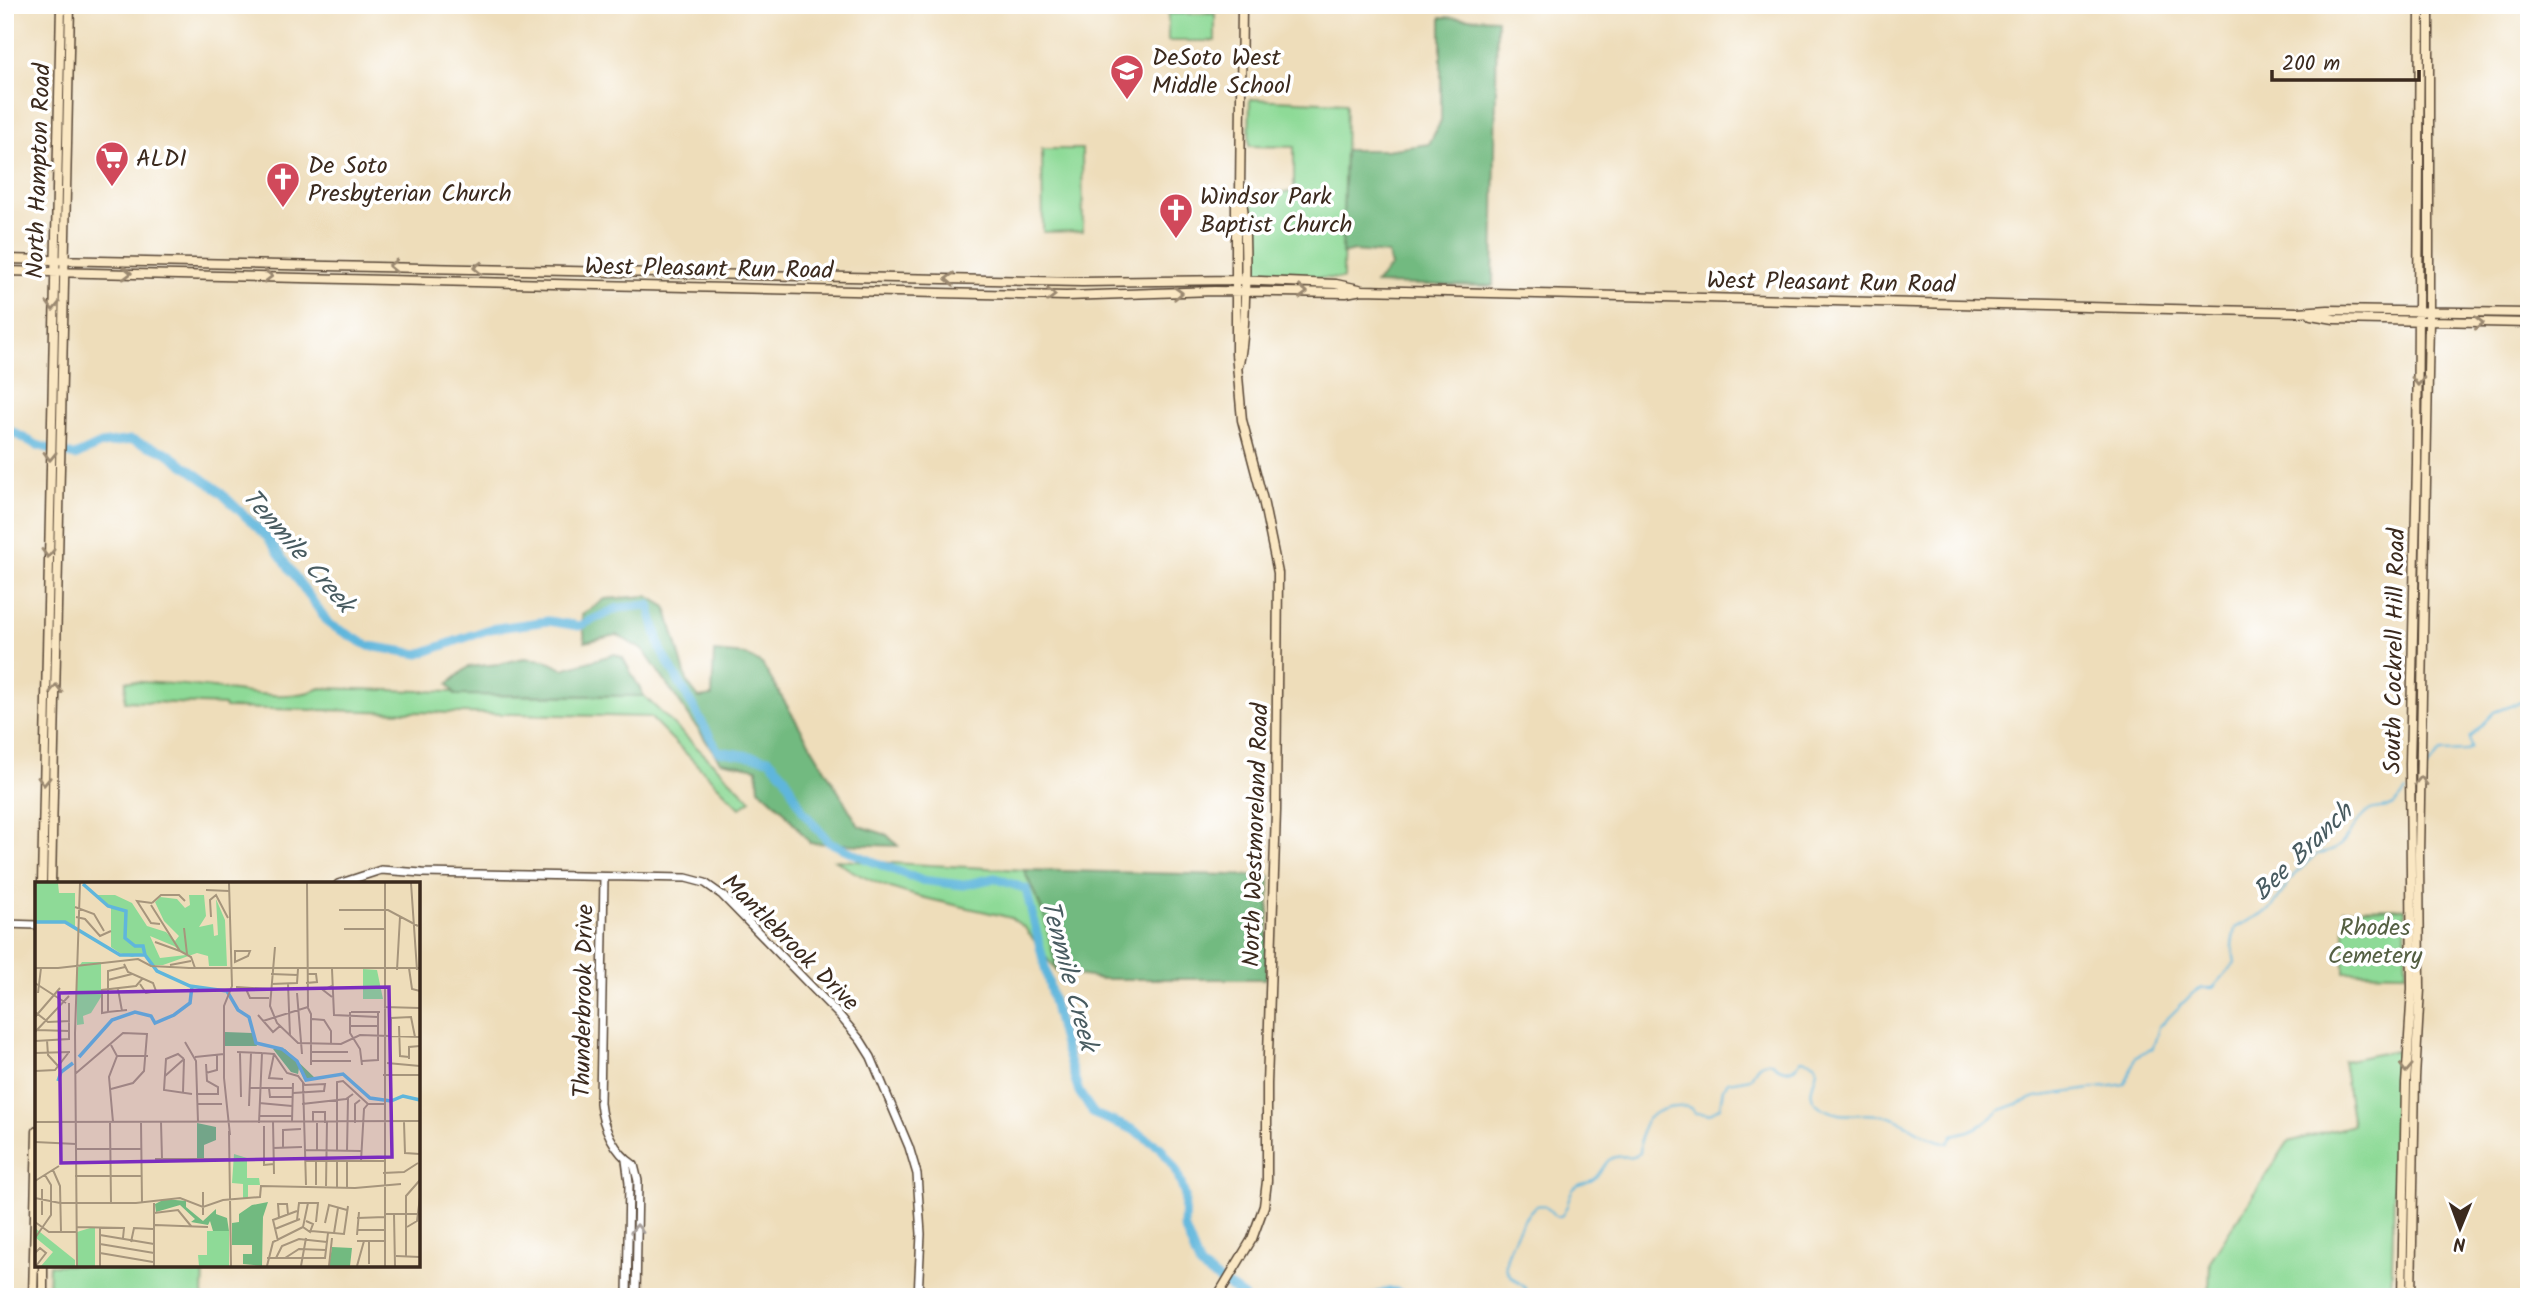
<svg xmlns="http://www.w3.org/2000/svg" width="2534" height="1302" viewBox="0 0 2534 1302" font-family="Kalam,sans-serif">
<rect width="100%" height="100%" fill="#fff"/>
<filter id="ink" filterUnits="userSpaceOnUse"><feTurbulence type="fractalNoise" baseFrequency=".0143" numOctaves="2"/><feDisplacementMap in="SourceGraphic" scale="14" xChannelSelector="R" yChannelSelector="G"/><feConvolveMatrix kernelMatrix="1 2 1 2 8 2 1 2 1" color-interpolation-filters="sRGB"/></filter>
<filter id="wash" filterUnits="userSpaceOnUse"><feTurbulence type="fractalNoise" baseFrequency=".00686" numOctaves="4" result="noise"/><feDisplacementMap in="SourceGraphic" scale="28" xChannelSelector="R" yChannelSelector="G"/><feGaussianBlur stdDeviation="1.57" result="paint"/><feColorMatrix in="noise" values="0 0 0 0 0 0 0 0 0 0 0 0 0 0 0 0 0 1.4 0 .05"/><feComposite in="paint" operator="in"/></filter>
<g filter="url(#wash)">
<rect width="100%" height="100%" fill="#eeddba"/>
<path fill="#8eda97" stroke="#64825a" stroke-width="2" d="M1112 5H1229V11L1112 9Z
M1168 14H1215V41H1168Z
M1250 99 1346 103 1343 279 1257 275 1252 269V192H1294V147L1249 146Z
M1042 149H1082L1083 231 1043 232Z
M126 681C155 683 184 684 213 688 245 692 291 702 321 688L453 692 456 695 644 696 751 800 740 808 650 717 225 708 224 705 125 701Z
M835 860 1024 870 1045 917 1057 972 1025 928 1011 918C952 902 886 897 835 860Z
M2405 908 2406 973 2344 972V909Z
M2398 1050 2391 1297H2209L2210 1261 2288 1142 2353 1125 2343 1061Z
M49 1265H204L203 1297H48Z"/>
<path fill="#72ba80" stroke="#56724f" stroke-width="2" d="M1441 17 1497 19 1493 286 1375 284 1391 266 1388 254 1354 251 1342 254 1345 150H1386L1429 144 1441 121Z
M648 596 666 607 688 684 699 698 712 696 714 652 746 655 762 664 859 826 887 835 898 846 810 843 782 809 759 788 757 768 720 761 644 651 617 635 585 642 582 615 605 599Z
M615 654 623 658 644 696 456 695 448 684 468 667 499 664 524 658 545 660 563 669Z
M1024 870 1270 876 1266 979H1102L1057 972 1045 917Z"/>
<g fill="none" stroke-linecap="round" stroke-linejoin="round">
<path stroke="#5fb6dc" stroke-width="2" d="M2424 771 2441 752 2466 751 2471 747 2469 738 2494 712 2521 702 2529 694
M1529 1297C1527 1282 1510 1282 1506 1268 1503 1257 1526 1209 1537 1206 1545 1203 1549 1210 1555 1216H1561C1569 1208 1567 1200 1572 1191 1577 1182 1589 1184 1595 1178 1601 1173 1603 1165 1609 1160 1619 1152 1630 1161 1640 1153 1641 1147 1640 1142 1641 1136 1643 1117 1658 1108 1676 1107 1684 1106 1690 1105 1695 1113L1709 1114 1720 1107 1723 1089 1728 1082 1751 1078C1756 1067 1758 1062 1771 1062 1781 1072 1794 1074 1801 1059 1837 1062 1798 1088 1817 1104 1839 1123 1866 1109 1890 1117 1911 1124 1926 1140 1949 1143L1953 1135 1969 1131 1984 1124 2001 1110 2036 1097 2125 1084 2136 1057 2153 1048 2159 1027 2193 993 2202 988H2213L2235 963 2232 944 2235 928 2271 909 2294 875 2317 854C2348 853 2347 826 2369 811 2375 807 2384 809 2391 806 2397 804 2402 796 2406 791"/>
<path stroke="#5fb6dc" stroke-width="9" d="M5 428 37 445 75 456 101 444 131 440 166 452 217 489 267 537 329 624 369 646 419 654 490 629 548 621 579 626 618 608 649 605 661 650 718 751 769 759 784 775 804 813 829 842 864 858 920 880 963 885 995 878 1026 889 1062 1038 1079 1092 1094 1114 1132 1129 1161 1148 1177 1172 1185 1196 1184 1227 1200 1267 1244 1297
M1374 1297C1385 1291 1396 1288 1406 1297"/>
</g>
</g>
<g filter="url(#ink)">
<g fill="none" stroke-linecap="round" stroke-linejoin="round">
<g stroke="#564535" stroke-width="10">
<path id="tertiary" d="M604 877 600 1103C602 1126 615 1153 634 1165L638 1181 636 1297
M338 884 381 870 422 873 686 878 705 883 722 895 840 1016 861 1041 871 1057 909 1147 917 1174 921 1234 918 1297
M5 924 37 925
M626 1160 629 1183 627 1297"/>
</g>
<g stroke="#564535" stroke-width="11">
<path id="secondary" d="M5 259 1082 282 1235 280 1336 284 1359 289
M5 271 1066 296 1214 291 1346 293 1362 290 2298 312 2328 310 2529 313
M2311 315 2334 319 2529 323
M1238 366C1247 341 1248 216 1240 192
M42 884 61 5
M51 884 70 5
M33 1297 37 1131
M43 1297V1265
M1217 1297 1252 1239 1264 1206 1267 1181V1084L1276 811 1278 573 1263 500 1242 420 1236 354V203L1240 192 1242 5
M2402 1297 2406 1084 2412 989 2410 764 2417 463 2420 5
M2411 1297 2415 1078 2420 989 2419 854 2429 322V5"/>
</g>
<use href="#tertiary" stroke="#fff" stroke-width="7"/>
<use href="#secondary" stroke="#fae7c3" stroke-width="8"/>
</g>
<defs><path id="oneway-chevron" d="M-2-3.5L2.5 0L-2 3.5" fill="none" stroke-width="1.6" stroke-linecap="round" stroke-linejoin="round" transform="scale(1.75)"/></defs>
<g stroke="#9a8870">
<use href="#oneway-chevron" transform="translate(393 266) rotate(-179)"/>
<use href="#oneway-chevron" transform="translate(478 268) rotate(-179)"/>
<use href="#oneway-chevron" transform="translate(127 273) rotate(1)"/>
<use href="#oneway-chevron" transform="translate(268 276) rotate(1)"/>
<use href="#oneway-chevron" transform="translate(950 279) rotate(-178)"/>
<use href="#oneway-chevron" transform="translate(1303 292) rotate(1)"/>
<use href="#oneway-chevron" transform="translate(1178 293) rotate(-2)"/>
<use href="#oneway-chevron" transform="translate(1051 295) rotate(1)"/>
<use href="#oneway-chevron" transform="translate(53 306) rotate(91)"/>
<use href="#oneway-chevron" transform="translate(2479 323) rotate(1)"/>
<use href="#oneway-chevron" transform="translate(2418 381) rotate(91)"/>
<use href="#oneway-chevron" transform="translate(50 456) rotate(91)"/>
<use href="#oneway-chevron" transform="translate(48 553) rotate(91)"/>
<use href="#oneway-chevron" transform="translate(56 689) rotate(-89)"/>
<use href="#oneway-chevron" transform="translate(44 781) rotate(91)"/>
<use href="#oneway-chevron" transform="translate(2421 781) rotate(-89)"/>
<use href="#oneway-chevron" transform="translate(2406 1068) rotate(92)"/>
</g>
<use stroke="#a79f9a" href="#oneway-chevron" transform="translate(637 1229) rotate(-89)"/>
</g>
<defs>
<g id="school-pin" transform="scale(1.75)"><path d="M0 17L-7.5 6A9.5 9.5 0 1 1 7.5 6Z" fill="#d1495b" stroke="#fff"/><path d="M0-5L7-2L0 1L-7-2ZM-4 1L0 2.5L4 1V4Q0 6-4 4Z" fill="#fff"/></g>
<g id="supermarket-pin" transform="scale(1.75)"><path d="M0 17L-7.5 6A9.5 9.5 0 1 1 7.5 6Z" fill="#d1495b" stroke="#fff"/><path d="M-6-5.5h2.5l.6 2H6L4.5 2H-2.5L-4.4-4H-6ZM-1.5 3.2a1.3 1.3 0 1 0 .1 0ZM3 3.2a1.3 1.3 0 1 0 .1 0Z" fill="#fff"/></g>
<g id="church-pin" transform="scale(1.75)"><path d="M0 17L-7.5 6A9.5 9.5 0 1 1 7.5 6Z" fill="#d1495b" stroke="#fff"/><path d="M-1.2-6h2.4v3.5h3.3v2.4h-3.3V6h-2.4V-.1h-3.3v-2.4h3.3Z" fill="#fff"/></g>
</defs>
<g fill-rule="evenodd">
<use href="#school-pin" x="1127" y="71"/>
<use href="#supermarket-pin" x="112" y="158"/>
<use href="#church-pin" x="283" y="179"/>
<use href="#church-pin" x="1176" y="210"/>
</g>
<g text-anchor="middle" stroke-width="7" stroke-linejoin="round" paint-order="stroke">
<g font-size="24" fill="#3b2a1e" stroke="#fff" text-anchor="start">
<text x="1152" y="65">DeSoto West<tspan x="1152" dy="28">Middle School</tspan></text>
<text x="136" y="166">ALDI</text>
<text x="308" y="173">De Soto<tspan x="308" dy="28">Presbyterian Church</tspan></text>
<text x="1200" y="204">Windsor Park<tspan x="1200" dy="28">Baptist Church</tspan></text>
</g>
<g font-size="24" fill="#3b2a1e" stroke="#fff">
<text transform="translate(38 171) rotate(-88)" y="8">North Hampton Road</text>
<text transform="translate(709 268) rotate(1)" y="8">West Pleasant Run Road</text>
<text transform="translate(1831 282) rotate(1)" y="8">West Pleasant Run Road</text>
<text transform="translate(2394 651) rotate(-89)" y="8">South Cockrell Hill Road</text>
<text transform="translate(1255 835) rotate(-88)" y="8">North Westmoreland Road</text>
<text transform="translate(791 942) rotate(45)" y="8">Mantlebrook Drive</text>
<text transform="translate(583 1001) rotate(-89)" y="8">Thunderbrook Drive</text>
</g>
<g font-size="24" fill="#545f42" stroke="#fff">
<text x="2375" y="935">Rhodes<tspan x="2375" dy="28">Cemetery</tspan></text>
</g>
<g font-size="26" font-style="italic" fill="#485b60" stroke="#fff">
<text transform="translate(299 550) rotate(49)" y="9">Tenmile Creek</text>
<text transform="translate(2302 851) rotate(-44)" y="9">Bee Branch</text>
<text transform="translate(1070 975) rotate(75)" y="9">Tenmile Creek</text>
</g>
</g>
<g transform="translate(35 882)">
<rect width="385" height="385" fill="#eeddba"/>
<path d="M0 1H23L24 11H40V47L28 39H0ZM61 13H80L97 21 112 44 131 50 140 59 144 54 129 39 120 20 125 15 142 17 150 26 155 23 154 13H169L171 34 164 45 178 42 179 54 183 53 181 17 190 38 192 84H174L173 74 162 71 128 83H118L109 71 97 75 85 71 76 65V25ZM115 54 139 64 151 73 125 76ZM47 80H66V115L56 131 48 134 49 142 42 143V87ZM328 87 342 88 348 117H328ZM199 272 212 276V296H224L225 303H213V316L208 317V302L197 301ZM0 346 40 378V384H6L18 370 1 356ZM55 346H60V384H42V350ZM172 349H194V384H164L163 373H172Z" fill="#8eda97" fill-rule="evenodd"/>
<path d="M190 150 217 151 222 164H189ZM238 167H250L280 196 269 197 264 186 263 192 256 190ZM162 241 181 245V258L169 263V276H162ZM130 317 151 319V325L168 339 181 327V332L192 336 194 349H178L175 339 173 343 156 340 160 337 145 323 121 330 120 322ZM233 320 228 335 227 384 208 382V372H217V363H197V341L204 340V332L217 323ZM297 365 317 366 315 384H294Z" fill="#72ba80"/>
<path fill="none" stroke="#5fb6dc" stroke-width="3.5" d="M48 2 73 24 91 29 90 56 100 64H108L110 73M0 40H30L85 73H110L122 89 155 104 192 109 203 128 214 135 221 161 247 167 262 179 271 198 308 192 335 216 356 219 368 214 385 218M44 175 77 138 100 130 116 134 120 141 139 133 155 121 157 104M23 199 26 190 38 181"/>
<path fill="none" stroke="#a6957c" stroke-width="2" d="M194 1 197 104 189 124V196L195 253M272 1 273 125M350 1V384M376 1 382 88M171 8 194 9M117 21 102 19 116 41 125 42M117 21 126 13H144L150 19M116 23 145 69 156 75 160 86M40 25 59 32 69 49M304 28H353L383 44M41 35 50 37 65 54 76 49M176 35 175 18 181 13 193 36M149 46 152 72M309 47H350M120 60 145 69M240 65 235 124 242 141 263 161 306 162 325 153 385 155M215 69 213 74 200 80V69ZM89 82 93 90 118 101 121 109 111 111 105 102M135 83 156 79M90 85 73 89V130L92 128M0 86H27M23 86 103 77 116 84 154 86H385M374 86 377 107 385 109M297 87 299 133 343 135M362 88 365 35M236 92 263 93M73 98 97 92M0 101 31 121M253 101 255 154M271 101 282 100 281 92H272M236 102 262 101 263 87M201 105 235 107M83 107 87 129M211 107 215 116H234M3 111 6 86M262 111 267 172M297 115 288 108 297 104M272 124 276 132V183M349 125 385 126M0 130 13 140 35 139M73 130 67 131V108L101 104 108 96M315 130V151L325 167 327 183M316 130H345M223 133 238 150 245 144M0 135 25 106M277 137 289 138 296 149V162M228 139 273 125M315 144H343M364 144 365 174 374 175M2 148 34 149M0 150 34 114M12 158 13 173 24 185M0 159 34 157V121M150 160 161 179 163 240M76 163 82 174 74 195 78 240M202 170 227 171M276 170H313M0 171 35 170M205 171 206 215M239 172 234 196 248 197M82 174H113M160 175 189 172M149 177 143 172 131 177 129 208 157 212M374 177V165L385 164M276 179H316M327 179 343 178V130M352 181 385 184M355 182 356 136 376 135 380 155M0 189 20 188 34 170M171 191 182 188V172M40 192 88 151 112 152 109 189 98 201 76 207M348 193H385M130 194 149 177M268 201 271 303M215 206H258M234 206 235 215H258M148 210 149 177M161 212H183V205L172 199 171 182M224 221 257 224M163 222H187M267 222 311 217 318 212M214 224 216 171M224 234H257M238 239 239 292M278 239V230H290V241M0 240 385 239M75 240 76 321M106 240 107 321M126 240 127 277M257 240 258 201M369 240 370 271 385 272M224 241 227 171 239 172 252 191 263 194 270 203 290 202 289 209 258 211M320 241V222L325 218M229 244V283L239 282M194 249 196 384M0 260 41 262M238 266 267 265M248 266V248L266 247M40 267H106M270 268 326 269M282 269V241M302 269V200L308 199 333 222H350M312 269 313 216M120 277H195M271 279H349M281 279V303M326 279 329 227 333 222M18 288 25 304 26 350M348 291 369 290 383 281M40 294H107M0 299 24 284M291 304 292 239M302 305V280M312 306V280M168 310V333M0 316 25 321H101L145 316 168 325 188 318 225 315 226 304 320 306 366 302M119 331 143 328 156 344M349 332H384M359 332 360 384M7 333V307M244 336 243 322H252L253 332M322 336 350 335M262 338 264 321H283L281 340M271 339 278 342 275 350 268 345 273 321M0 340 14 350H42M290 341 294 323 312 328M120 343 173 345M41 345 89 346 88 356M372 345 382 339 385 315M240 347 265 337M323 348H350M276 349 309 352 313 324M299 351 303 326M65 353 119 362M322 353 324 330M0 356 16 333V303L10 293M243 359 238 338 262 329M322 359H350M334 359V382M96 360 99 346 118 347M65 362 119 371M0 371 5 366 11 371 1 384M65 371 118 380M361 374 385 375M371 374V314L385 298M232 376H290L293 351M241 376 247 364 264 357 292 360M250 376 264 367 291 368M42 384 40 151 45 1M65 384V345M119 384V321M232 384 238 360 268 345M266 384 271 356M294 384 297 356M322 384 329 359"/>
<path fill="#7b2cbf" fill-opacity="0.15" stroke="#7b2cbf" stroke-width="3.5" d="M354 105 357 275 26 281 24 111Z"/>
<rect width="385" height="385" fill="none" stroke="#3b2a1e" stroke-width="3.5"/>
</g>
<rect width="2534" height="1302" fill="none" stroke="#fff" stroke-width="28"/>
<g transform="translate(2460 1228) rotate(181)" stroke="#ffffff" stroke-width="5" paint-order="stroke">
<path d="M0-5L12 26L0 18L-12 26Z" fill="#3b2a1e"/>
<text y="-10" font-size="19" font-weight="bold" text-anchor="middle" fill="#3b2a1e">N</text>
</g>
<path d="M2272 70v10h147v-10" fill="none" stroke="#3b2a1e" stroke-width="3.5"/>
<text x="2282" y="70" font-size="21" fill="#3b2a1e" stroke="#ffffff" stroke-width="5" paint-order="stroke">200 m</text>
</svg>
